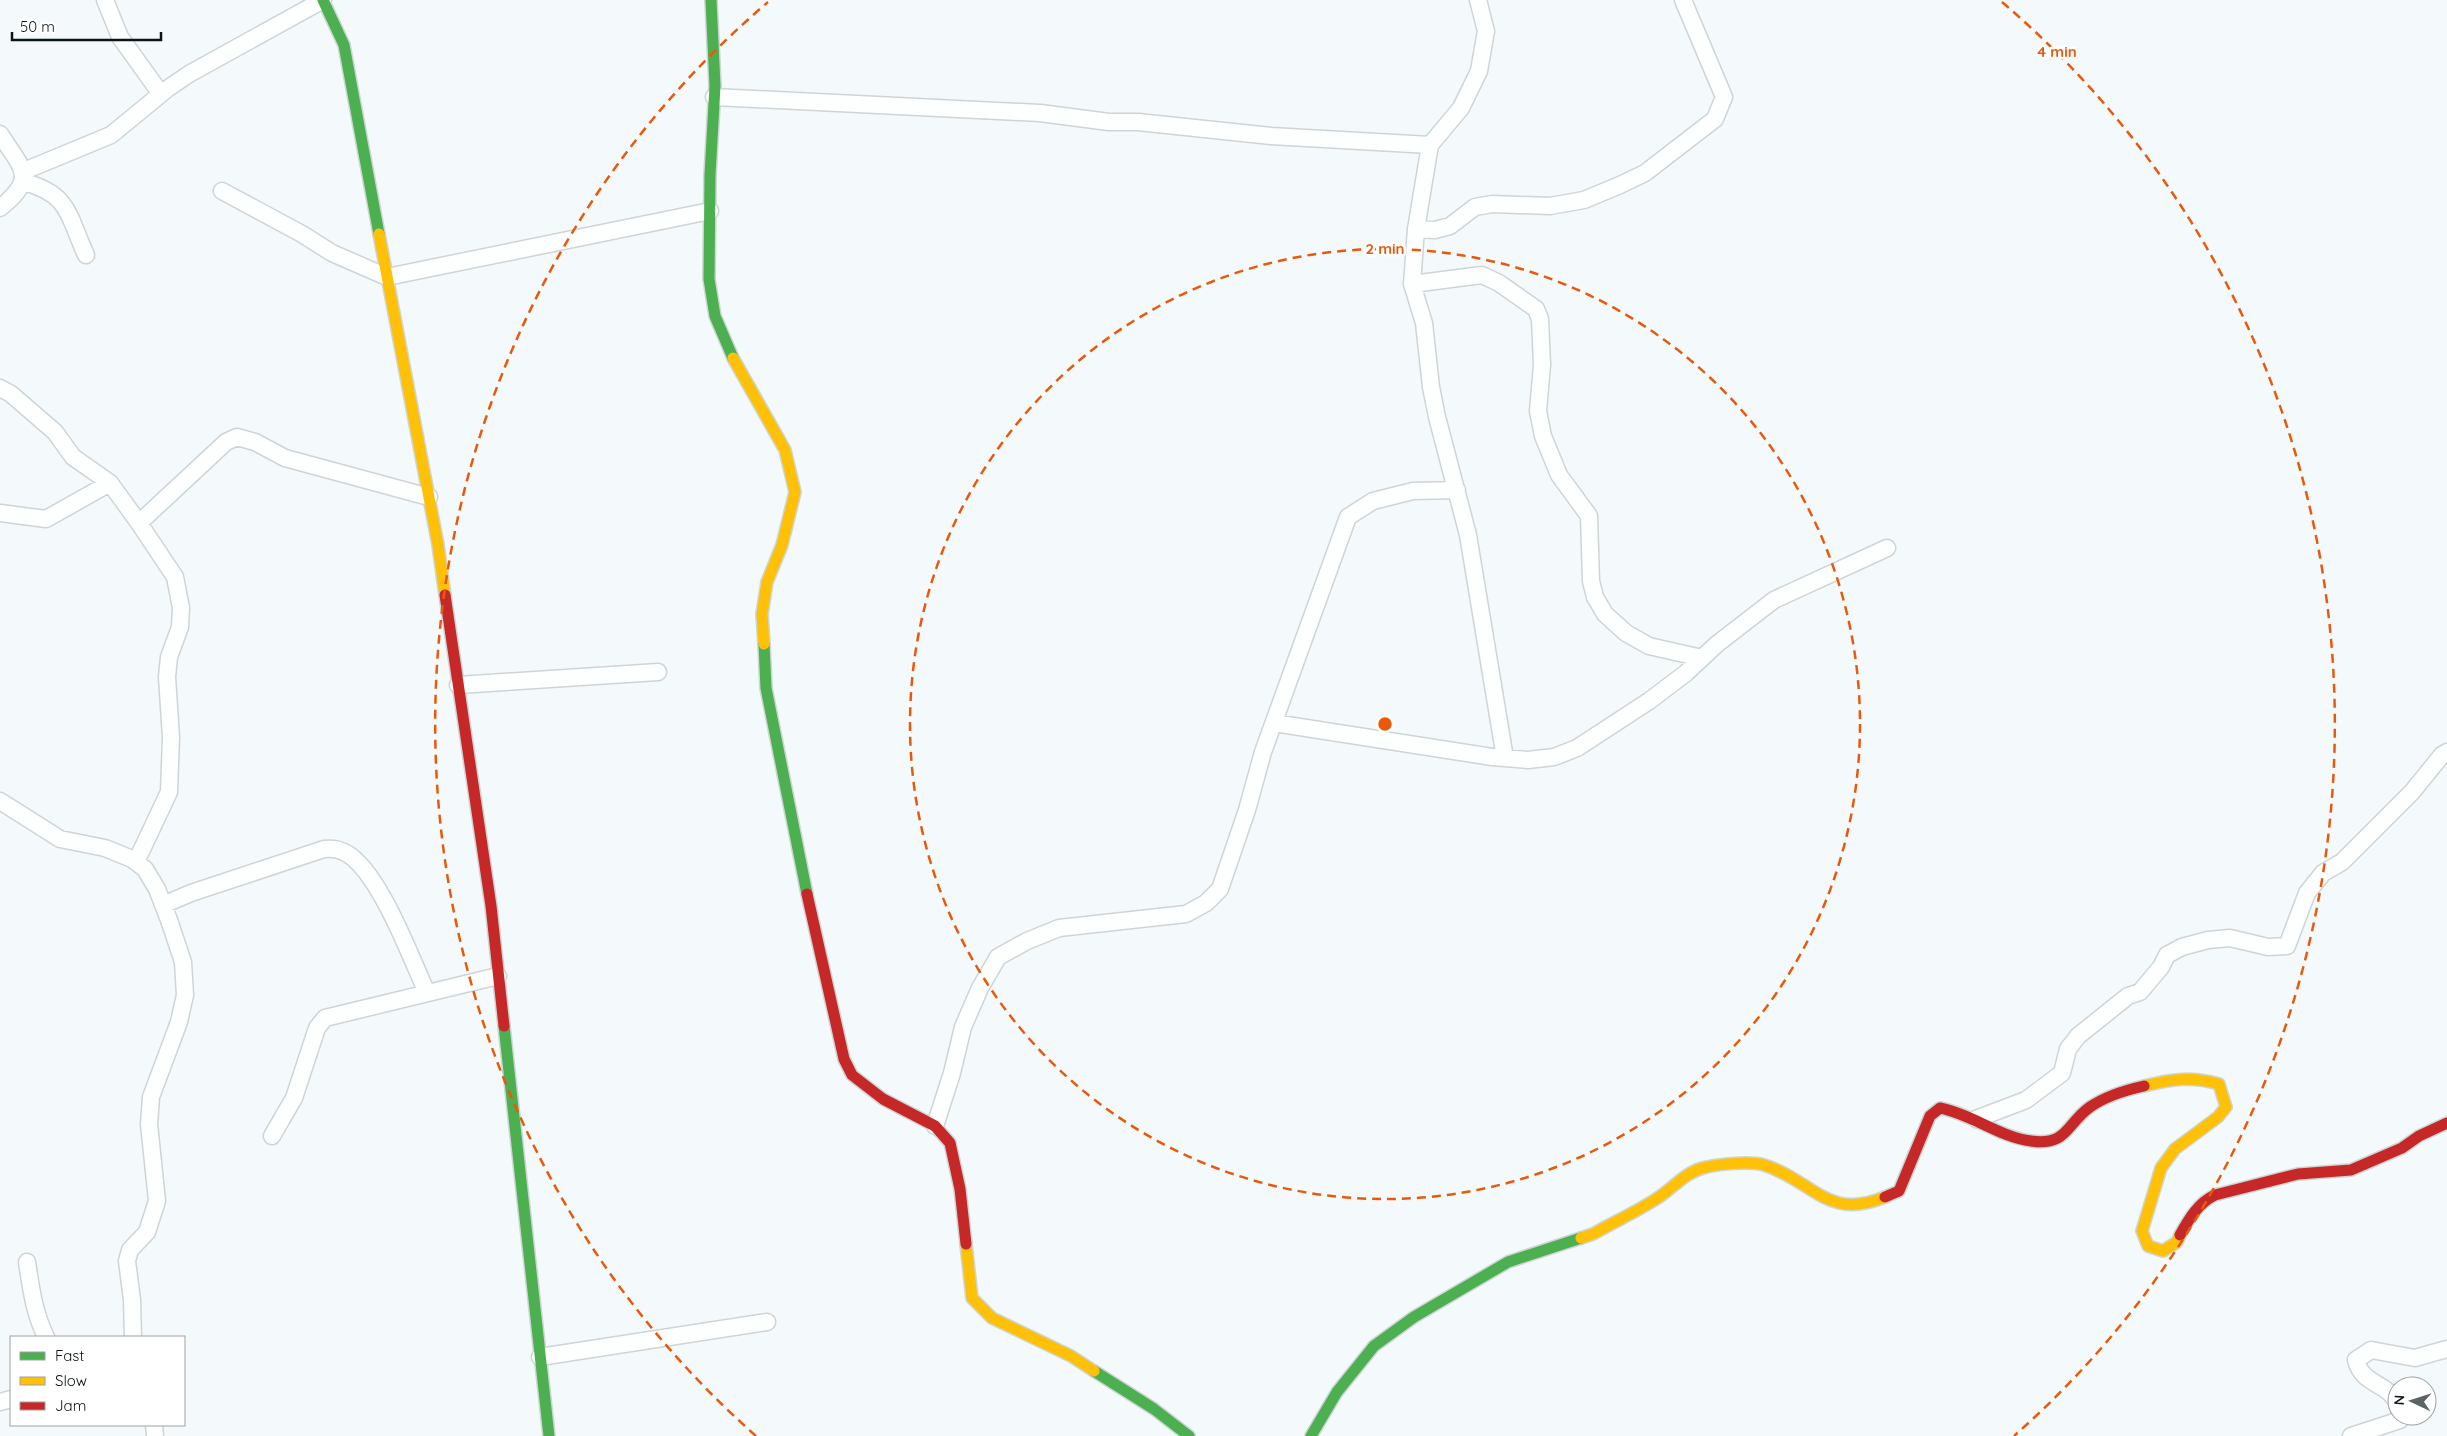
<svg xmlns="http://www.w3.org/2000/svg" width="2447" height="1436" viewBox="0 0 2447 1436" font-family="Quicksand,sans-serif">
<rect width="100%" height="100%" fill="#f4fafb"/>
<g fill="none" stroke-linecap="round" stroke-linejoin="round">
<g stroke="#cdd5d6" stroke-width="19">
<path id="street" d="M105 0 120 37 161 94
M1478 0 1486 31 1479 71 1461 108 1430 145 1416 229 1412 284 1424 323 1431 387 1437 417 1468 535 1505 758
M714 97 1040 113 1109 122H1138L1271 136 1430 145
M0 134C22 169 38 177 0 208
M24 171 111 135 167 89 189 74 323 0
M24 182C70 194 68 216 86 255
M222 191 302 234 332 253 387 277 710 211
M1416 229 1435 230 1450 226 1475 207 1492 204 1550 206 1584 200 1620 185 1645 173 1715 119 1724 97 1683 0
M1412 284 1482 275 1499 283 1536 309 1540 319 1542 365 1538 411 1543 436 1559 475 1589 516 1591 581 1595 597 1605 614 1626 633 1649 646 1702 658
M0 388 11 394 55 432 73 457 110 483 139 523 226 442 237 437 255 442 285 458 429 497
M0 513 46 519 110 483
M458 685 658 672
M1274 723 1492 757 1528 760 1554 757 1577 748 1649 701 1686 673 1717 644 1774 600 1887 548
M0 801 60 839 105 848 132 859 145 869 157 889 169 920 183 962 185 995 179 1022 151 1097 149 1124 157 1201 147 1232 130 1250 127 1261 132 1300 133 1337
M136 862 169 792 171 737 167 677 169 657 180 627 181 608 175 577 139 523
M163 905 191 893 324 849C332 848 339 849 346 853 379 871 411 958 427 993
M1976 1119 2026 1100 2062 1073 2068 1049 2078 1036 2128 996 2140 992 2161 967 2167 955 2182 947 2208 940 2230 938 2268 947 2287 946 2307 893 2323 873 2342 862 2412 792 2442 755 2447 752
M935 1126 952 1073 963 1027 980 988 998 957 1027 941 1059 928 1186 914 1206 903 1220 889 1247 810 1263 752 1348 517 1373 501 1413 491 1457 490
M272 1136 294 1098 317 1028 325 1018 498 976
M27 1262C31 1288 34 1313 46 1337
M540 1357 767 1322
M0 1402 11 1399
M2397 1402C2386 1382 2362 1385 2356 1360L2371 1350 2415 1358 2447 1349
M154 1425 155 1436
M2351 1436 2400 1420 2403 1416"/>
</g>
<g stroke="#cdd5d6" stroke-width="14">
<path id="fast" d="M323 0 344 45 379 234
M711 0 715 86 710 175 709 279 715 316 733 358
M764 644 766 688 807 894
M504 1026 549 1436
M1094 1371 1154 1409 1189 1436
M1311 1436 1337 1392 1374 1346 1414 1317 1508 1262 1581 1238"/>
</g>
<g stroke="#cdd5d6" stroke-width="14">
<path id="slow" d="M379 234 438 545 445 595
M733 358 785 450 795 492 782 545 767 582 762 614 764 644
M2144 1086C2172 1079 2191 1076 2219 1084L2226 1107 2218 1117 2175 1149 2161 1168 2142 1231 2148 1246 2163 1251 2177 1242 2180 1235
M1581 1238 1593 1234C1614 1222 1636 1212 1656 1199 1673 1189 1685 1171 1707 1167 1720 1164 1751 1161 1764 1165 1814 1181 1827 1221 1885 1197
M966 1244 972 1298 992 1318 1071 1356 1094 1371"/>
</g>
<g stroke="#cdd5d6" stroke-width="14">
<path id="jam" d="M445 595 491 906 504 1026
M807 894 844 1059 852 1075 883 1099 935 1126 950 1143 960 1189 966 1244
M1885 1197 1899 1191 1930 1116 1940 1108C1972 1114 1999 1137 2031 1141 2068 1146 2066 1124 2090 1107 2106 1096 2126 1090 2144 1086
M2180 1235C2189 1219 2198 1203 2215 1195L2298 1174 2351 1170 2402 1148 2419 1136 2447 1123"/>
</g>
<use href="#street" stroke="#fdfefe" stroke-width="16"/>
<use href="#fast" stroke="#4caf50" stroke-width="11"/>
<use href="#slow" stroke="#ffc107" stroke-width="11"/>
<use href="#jam" stroke="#c62828" stroke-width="11"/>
</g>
<g fill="none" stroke="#e8590c" stroke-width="2.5" stroke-dasharray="9 6">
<circle cx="1385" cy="724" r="475"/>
<path d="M756 1436A950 950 0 0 1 768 2M2002 2A950 950 0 0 1 2014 1436"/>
</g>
<circle cx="1385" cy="724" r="8" fill="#e8590c" stroke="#fff" stroke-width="2.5"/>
<g font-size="15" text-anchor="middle" font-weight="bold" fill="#e8590c" stroke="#fff" stroke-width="5" stroke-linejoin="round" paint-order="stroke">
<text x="2057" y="57">4 min</text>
<text x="1385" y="254">2 min</text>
</g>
<rect x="10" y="1336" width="175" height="90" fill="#ffffff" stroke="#9da1a2"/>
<rect x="20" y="1352" width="25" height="8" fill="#4caf50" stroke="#9da1a2"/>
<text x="55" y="1361" font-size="15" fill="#0b1416">Fast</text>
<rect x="20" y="1377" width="25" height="8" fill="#ffc107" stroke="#9da1a2"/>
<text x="55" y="1386" font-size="15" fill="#0b1416">Slow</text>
<rect x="20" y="1402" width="25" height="8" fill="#c62828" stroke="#9da1a2"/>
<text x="55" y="1411" font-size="15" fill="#0b1416">Jam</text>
<g transform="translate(2412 1401) rotate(274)"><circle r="24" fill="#ffffff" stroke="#9da1a2"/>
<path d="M0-4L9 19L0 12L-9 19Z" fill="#5d6466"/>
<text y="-8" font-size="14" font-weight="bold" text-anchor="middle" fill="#0b1416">N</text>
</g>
<path d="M12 32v8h149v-8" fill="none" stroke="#0b1416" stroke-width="2.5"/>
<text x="20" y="32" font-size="15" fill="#0b1416" stroke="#ffffff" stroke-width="4" paint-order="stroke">50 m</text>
</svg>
